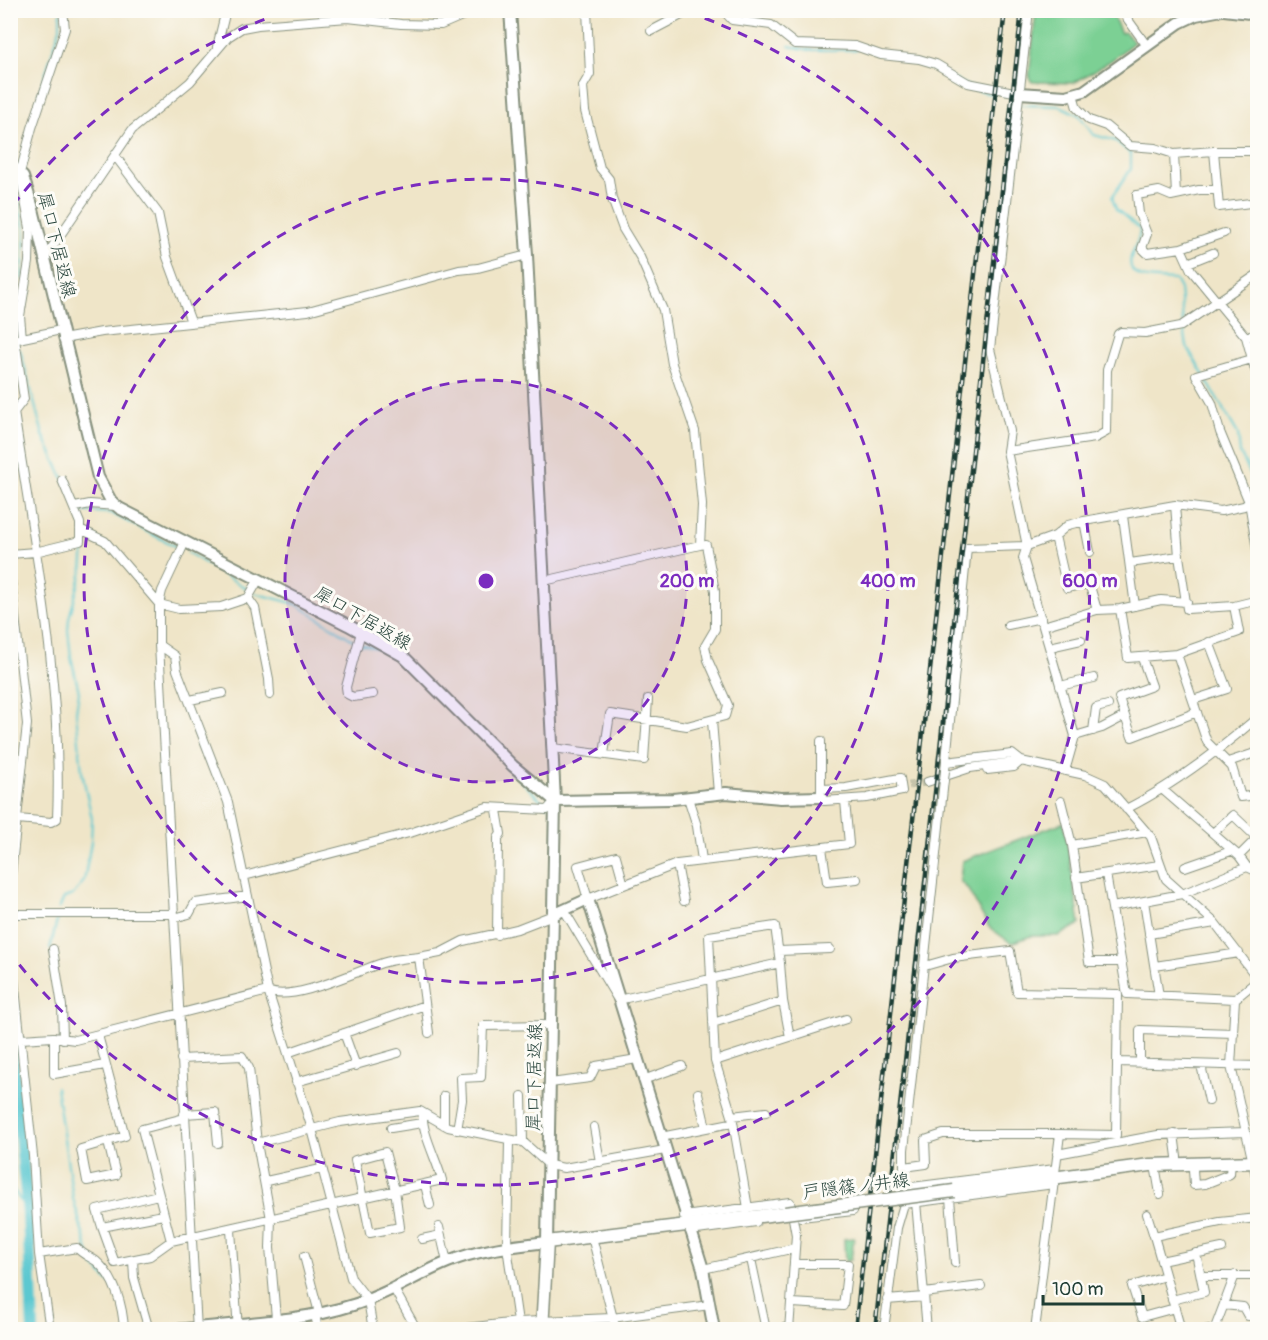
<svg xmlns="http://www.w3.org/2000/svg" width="1268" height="1340" viewBox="0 0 1268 1340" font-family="Pangolin,'Klee One',sans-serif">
<rect width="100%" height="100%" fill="#fdfcf7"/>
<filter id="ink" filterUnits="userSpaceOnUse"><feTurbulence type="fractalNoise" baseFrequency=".0167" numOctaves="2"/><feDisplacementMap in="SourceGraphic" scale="12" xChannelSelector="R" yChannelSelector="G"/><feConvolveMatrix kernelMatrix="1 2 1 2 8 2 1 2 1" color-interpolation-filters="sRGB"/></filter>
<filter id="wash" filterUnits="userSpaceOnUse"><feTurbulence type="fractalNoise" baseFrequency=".008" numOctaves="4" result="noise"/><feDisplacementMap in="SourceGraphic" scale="24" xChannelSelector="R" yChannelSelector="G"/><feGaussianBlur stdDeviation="1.35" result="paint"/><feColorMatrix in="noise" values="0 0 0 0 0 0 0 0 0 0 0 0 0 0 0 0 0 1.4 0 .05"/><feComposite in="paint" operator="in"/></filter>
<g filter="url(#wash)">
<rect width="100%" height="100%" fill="#efe5c8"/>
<path fill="#7bd094" stroke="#4d8664" stroke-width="1.5" d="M1036 11H1111L1121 33 1125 32 1134 42 1112 60 1074 83 1032 82 1029 78Z
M1064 822 1080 924 1058 936H1031L1011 943 989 927 967 888 960 881 962 861Z
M854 1238 851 1260 845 1261 844 1239Z"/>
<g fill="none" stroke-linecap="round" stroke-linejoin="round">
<path stroke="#5bc8d0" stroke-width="2" d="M789 46 810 50H857
M912 62C941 68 963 89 992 94
M39 94 60 28V13
M1021 105 1060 106 1079 115 1094 135 1116 141 1131 154V169L1112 197 1116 209 1140 229C1140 240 1134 247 1131 257 1125 284 1161 278 1175 280L1180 289 1183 323
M15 181 25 233 22 279
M17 317 18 338
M1184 328 1187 347 1238 434 1240 453 1250 473 1253 489 1258 495
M20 350 43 435 63 478
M80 511 111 513 177 547
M187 552 249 590
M254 593 296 604 356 642
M361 644 384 650
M505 765 547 806
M59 909 64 898 73 895 84 881 91 842 92 819 82 772 76 712 79 692 71 657 68 630 69 618 82 572 85 533
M50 949 57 920
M56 1087 73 1198 89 1255
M10 1184 28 1213
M91 1262 109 1282"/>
<path stroke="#5bc8d0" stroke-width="12" d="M10 1037 28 1213 33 1330"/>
</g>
</g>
<g filter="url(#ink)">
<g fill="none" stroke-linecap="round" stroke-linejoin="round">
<path stroke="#c5c3aa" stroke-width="8" stroke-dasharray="8 4" stroke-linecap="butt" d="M897 788 927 782"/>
<g stroke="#87917e" stroke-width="10">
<path id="street" d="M547 10H564
M723 10 732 20 771 25 795 44 855 46 881 55 919 59 936 64 968 83 1019 93
M1029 10 990 349 1010 431 1007 451 1027 546 1023 558 1075 736 1065 771
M1121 10 1147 46
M651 31 691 10
M217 47 226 10
M1073 94 1077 108 1089 120 1106 126 1130 146 1155 148 1174 154 1214 151 1219 207 1258 202
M1214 151H1258
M1174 154 1176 195
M116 157 158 213 167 257 191 322
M1217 190H1199L1171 196 1159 191 1137 195 1139 214 1147 234 1142 248 1147 253 1181 248 1224 233
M1181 248 1191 270 1246 337 1258 334
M44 259 132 130 190 82 228 37 242 28 258 25 348 18 401 24 441 25 476 10
M1188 263 1213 253
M1246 337 1252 359 1196 375 1212 403 1220 432 1249 502 1258 556
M22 338 20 316 29 262 30 228 20 173 32 128 65 29 63 10
M15 339 24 399 14 412C34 546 63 683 57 819L51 822 18 819
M18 339 61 330
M63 339 102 332 308 311 459 270 478 268 527 255
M1252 359 1258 379
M1007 451 1095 438 1106 432 1107 370 1118 334 1121 332 1145 333 1181 326 1258 274
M1175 505 1179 556 1187 609 1234 606 1258 600
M75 507 90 504 116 506
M1123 516 1135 606
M1084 521 1090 552
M80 529 105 541 159 604 179 609 221 607 248 598 259 579
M1055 536 1067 588 1089 583 1097 610
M185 542 162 591 159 604V645L197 1330
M10 554 35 552 80 541V523L62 480
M1130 563 1179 556
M10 571 27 724 10 884
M544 581 700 545 702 505 695 431 672 364 663 310 640 257 623 229 612 199 609 179 600 168 585 111 583 86 590 74 587 10
M248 598 255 608 269 679 270 695
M1120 609 1128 658 1177 654 1207 742 1232 767 1241 797 1258 795
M1008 625 1041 618
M1043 626 1097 610 1120 609 1161 600 1187 602
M361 632 346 687 347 694 353 697 373 694
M159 645 175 656 177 670 228 802 268 991 312 1129 351 1278 368 1300 373 1330
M1050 647 1081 640
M1177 654 1239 632 1234 606
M1142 658 1152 686 1119 698 1132 737 1197 712
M1060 686 1094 678
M190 700 223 693
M1193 700 1227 689 1209 642
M712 721 718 793
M1093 731 1096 708 1108 705
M1075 736 1102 728 1125 716
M553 748 644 760 648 699
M604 754 610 714 687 726 725 716 728 705 708 660 705 646 715 629V591L706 545
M946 762 1012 754 1021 761 1014 767 987 770
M1228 762 1258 752
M945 771 967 548 1027 546 1055 536 1068 525 1084 521 1175 505 1221 511 1244 506 1249 502
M927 782 970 768 1021 761 1085 775 1105 784 1151 837 1166 879 1215 923 1258 979
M1163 790 1239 856 1247 867 1258 872
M821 793V741
M821 797 824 801 867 798 902 791 900 778 846 788 821 789
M688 798 697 826 702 860
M1061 801 1072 845 1089 962H1121
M1126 809C1174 785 1217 752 1258 717
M1213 833 1233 815 1257 838 1239 856
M1072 845 1147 832
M822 848 827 882 857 879
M677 864 684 901
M1185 867 1231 851
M1106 874 1127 994 1235 999
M244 876 413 832 487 807 547 810 555 801
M1076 878 1159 865
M624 885 616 856 578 866 588 899 677 864 849 844 845 801
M1144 901 1159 996
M1112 907 1182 894 1247 867
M564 910 618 1000 780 963 775 926 709 936 715 1061 732 1116 748 1208
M10 914H174
M174 918 189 914 195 903 248 896
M1149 934 1215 923
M497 935 498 838 501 834 497 810
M10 941 33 1156 39 1254 50 1330
M53 949 62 1006 63 1039
M779 951 830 949
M780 963 783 1001 790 1037
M925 966 953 958 1010 951 1017 992 1118 994 1116 1135 1060 1134 1035 1330
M1155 966 1239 953
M1258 980 1235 999 1231 1066 1258 1185
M713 1023 783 1001
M344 1033 356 1066
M429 1033 419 957 440 953 463 941 517 929 553 915
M98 1035 125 1136 81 1149 87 1181 116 1175 108 1142
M54 1037V1074L105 1065
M21 1039 53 1037 75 1040 268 991C292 1003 357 971 382 963 393 959 407 958 419 957
M290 1052 425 1005
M181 1059 242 1056 249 1068 257 1143 271 1219 270 1248 277 1330
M715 1061 846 1019
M1118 1062 1258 1066
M1140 1063V1030L1234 1033
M1201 1065 1209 1101
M643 1080 682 1066
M296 1082 398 1053
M550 1083 590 1078 596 1066 637 1059
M698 1093 706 1128
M444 1096V1125
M522 1096 523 1142
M184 1114 215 1112 218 1143
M732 1116 766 1112
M184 1118 142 1129 171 1241 442 1180C437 1160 421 1132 423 1113
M594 1127 600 1162
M391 1128 422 1123
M457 1130 462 1100 461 1078 481 1077 483 1026 551 1025
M1174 1134 1177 1157
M661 1137 731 1123
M509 1141 507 1247 518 1322
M257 1143 340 1122 420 1111 448 1127 523 1142 549 1165 564 1168 665 1150
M385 1152 395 1190 400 1227 370 1233 355 1160Z
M1057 1154 1158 1135 1246 1132
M1155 1165 1160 1194
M904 1167 926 1164 925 1140 943 1134H1060
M1193 1169 1194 1185 1205 1184 1230 1174 1231 1162
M266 1181 321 1169
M425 1185 430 1205
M904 1188 1055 1169
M158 1195 97 1210 102 1227 163 1215
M950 1198 955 1263
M916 1202 927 1330
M904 1204 1054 1184
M1147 1214 1154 1236
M684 1216 790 1202 796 1235 789 1330
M801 1217 853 1211
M102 1227 115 1263 150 1256 171 1241
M439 1227 447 1262
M231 1230 238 1330
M690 1231 756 1222
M592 1237 616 1330
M422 1239 441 1235
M39 1254 77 1248C83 1255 89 1256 96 1261 115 1277 123 1306 124 1330
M304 1256 319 1313
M751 1259 766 1330
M133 1260 134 1278 149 1330
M1161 1261 1222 1248
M703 1269 795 1248
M1165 1276 1132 1286 1142 1317 1175 1308
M1202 1276H1258
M394 1289 417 1330
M924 1293 981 1286
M887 1300 924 1297
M1172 1300 1204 1292 1196 1253
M792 1303 843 1306 848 1264H794
M1224 1305 1243 1307 1248 1316 1258 1315
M315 1314 318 1330
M449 1330 518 1322 612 1318 710 1305
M774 1330 789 1327
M884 1330 897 1228 904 1204V1150L944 780
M1163 1330 1180 1326
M1181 1330 1154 1236 1220 1222 1258 1218
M1205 1330 1215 1328 1235 1275"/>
</g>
<g stroke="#87917e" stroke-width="14">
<path id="secondary" d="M510 10 527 255 555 801 673 799 726 793 781 798 821 797
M1224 10 1258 14
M1019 93 1066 96 1084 91 1179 23 1196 15 1222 10
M10 164 23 177 32 205 98 477 111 501 119 508 348 625 403 656 513 766 555 801 547 1242C514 1246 479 1249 448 1262 416 1275 387 1295 353 1305 297 1323 234 1323 176 1330
M553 915 588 899 703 1269 714 1330"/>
</g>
<g stroke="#87917e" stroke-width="15">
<path id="primary" d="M954 1191 1150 1165 1258 1162
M542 1330 547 1242 785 1213"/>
</g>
<use href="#street" stroke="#fff" stroke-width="8"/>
<use href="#secondary" stroke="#fff" stroke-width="10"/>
<use href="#primary" stroke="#fff" stroke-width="12"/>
<g stroke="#1f3d34" stroke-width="4.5">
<path id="rail" d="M855 1330 1005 10
M875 1330C926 890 972 450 1022 10"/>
</g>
<use href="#rail" stroke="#fdfcf7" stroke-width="2" stroke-dasharray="7" stroke-linecap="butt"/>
<g stroke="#87917e" stroke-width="10" stroke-linecap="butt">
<path id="street-bridge" d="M944 780 945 771"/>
</g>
<g stroke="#87917e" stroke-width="15" stroke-linecap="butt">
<path id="primary-bridge" d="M785 1213 954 1191"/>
</g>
<use href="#street-bridge" stroke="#fff" stroke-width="8"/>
<use href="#primary-bridge" stroke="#fff" stroke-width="12"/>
</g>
</g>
<circle cx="486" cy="581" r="201" fill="#7b2cbf" fill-opacity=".12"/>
<g fill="none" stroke="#7b2cbf" stroke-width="3" stroke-dasharray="10 8">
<circle cx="486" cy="581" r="201"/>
<circle cx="486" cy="581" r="402"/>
<path d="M13 205A604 604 0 0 1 284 12M688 12A604 604 0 1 1 13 957"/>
</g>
<g text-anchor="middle" stroke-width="6" stroke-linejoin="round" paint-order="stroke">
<g font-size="18" fill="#1f3d34" stroke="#fdfcf7">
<text transform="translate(57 245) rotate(76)" y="6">犀口下居返線</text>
<text transform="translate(363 618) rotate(30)" y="6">犀口下居返線</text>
<text transform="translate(534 1077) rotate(-89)" y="6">犀口下居返線</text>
<text transform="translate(856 1186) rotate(-7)" y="6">戸隠篠ノ井線</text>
</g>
</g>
<circle cx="486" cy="581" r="9" fill="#7b2cbf" stroke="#fdfcf7" stroke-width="3"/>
<g font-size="18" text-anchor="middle" font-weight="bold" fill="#7b2cbf" stroke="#fdfcf7" stroke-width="6" stroke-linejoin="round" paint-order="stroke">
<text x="687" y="587">200 m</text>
<text x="888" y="587">400 m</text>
<text x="1090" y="587">600 m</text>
</g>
<rect width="1268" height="1340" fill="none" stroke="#fdfcf7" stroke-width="36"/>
<path d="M1043 1295v9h100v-9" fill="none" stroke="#1f3d34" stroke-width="3"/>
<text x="1052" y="1295" font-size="18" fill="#1f3d34" stroke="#fdfcf7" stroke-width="4.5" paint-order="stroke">100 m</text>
</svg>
